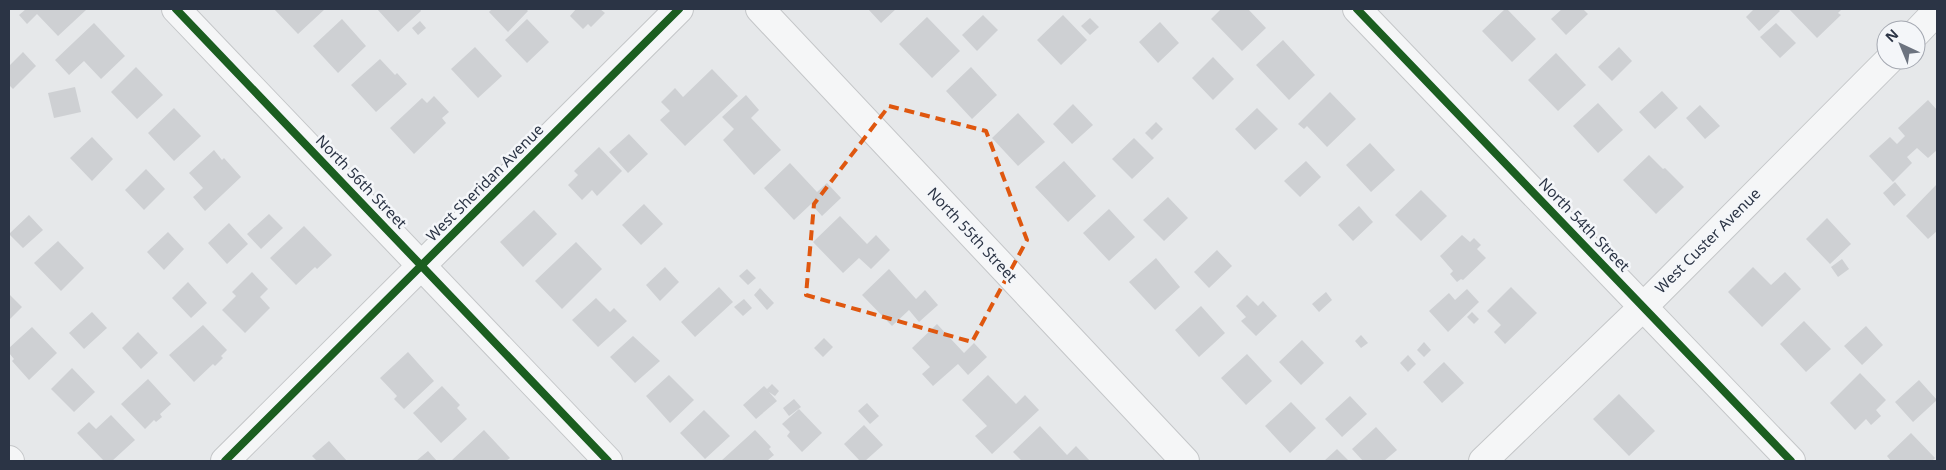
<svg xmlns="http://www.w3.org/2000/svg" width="1946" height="470" viewBox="0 0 1946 470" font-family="'Noto Sans',sans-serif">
<rect width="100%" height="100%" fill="#e6e8ea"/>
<path fill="#ced0d3" d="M26 9H84L86 10 58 36 37 14 27 24 19 15Z
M274 9H325L298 34Z
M377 9H420L421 11 398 32Z
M492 9H526L528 11 508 32 489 12Z
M576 9H600L605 13 591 27 588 24 583 29 570 16Z
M868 9H896L881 23Z
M1221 9H1248L1266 28 1242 51 1211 19Z
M1505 9H1507L1536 39 1512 62 1482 31Z
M1562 9H1583L1588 14 1566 35 1551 19Z
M1754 9H1778L1780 11 1759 31 1746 17Z
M1789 9H1842L1838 13 1841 15 1817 38Z
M983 15 998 30 977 51 962 35Z
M1063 15 1087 40 1061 65 1037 40Z
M927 17 960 51 932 78 899 44Z
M1090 18 1099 27 1090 35 1081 26Z
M342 19 366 46 338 73 313 46Z
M527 19 549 42 527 63 505 40Z
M420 21 426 28 418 35 412 28Z
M1160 22 1179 43 1158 63 1139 42Z
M94 23 125 56 101 79 84 61 69 75 55 60Z
M1776 23 1796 43 1780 58 1760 37Z
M1283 40 1315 75 1289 100 1256 65Z
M475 47 502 76 478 98 451 69Z
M1619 47 1632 61 1612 81 1598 67Z
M23 52 36 66 13 89 9 85V66Z
M1556 53 1586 85 1558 111 1528 80Z
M1213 57 1234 79 1213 100 1192 78Z
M380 59 395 75 397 73 407 84 376 112 351 85Z
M136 67 163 95 137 119 111 92Z
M971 67 997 95 972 119 946 91Z
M712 69 738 96 685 146 660 120 670 111 661 102 675 88 683 97Z
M75 87 81 112 54 118 48 93Z
M1662 91 1678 108 1655 129 1639 112Z
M1330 92 1356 119 1327 147 1307 126 1304 129 1298 124Z
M746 95 759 110 751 118 781 150 754 175 723 140 734 129 722 117Z
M434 96 449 112 442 118 446 123 414 154 390 128 422 98 427 103Z
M1928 100 1937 110V150L1928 158 1917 148 1907 157 1912 163 1893 182 1869 156 1890 137 1897 144 1905 136 1898 128Z
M1598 103 1623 130 1598 153 1573 126Z
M1073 104 1093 125 1072 144 1053 124Z
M1700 105 1720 126 1705 139 1686 118Z
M174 108 201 136 174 161 148 133Z
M1257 108 1278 129 1255 150 1235 129Z
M1018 113 1045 142 1018 166 992 138Z
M1156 122 1163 129 1152 140 1145 133Z
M629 134 648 154 628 173 609 152Z
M92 137 113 159 92 181 70 158Z
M1134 138 1154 158 1132 179 1112 159Z
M1370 143 1395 170 1371 192 1346 165Z
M599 147 622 171 597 196 592 190 582 200 568 185 578 175 574 171Z
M214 150 222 160 224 158 241 177 205 211 193 197 203 188 189 173Z
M1649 155 1663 169 1665 168 1684 187 1656 214 1623 180Z
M1064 161 1096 196 1068 222 1035 187Z
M1306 161 1321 177 1300 197 1284 181Z
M790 163 817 192 827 183 841 198 822 216 811 204 794 220 764 188Z
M146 169 165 189 144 210 125 190Z
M1895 182 1906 195 1894 206 1883 193Z
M1937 184V231L1928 239 1906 216Z
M1421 190 1447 216 1421 241 1395 215Z
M1168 197 1188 218 1164 241 1143 220Z
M644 204 663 224 641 245 622 225Z
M1359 206 1373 222 1353 241 1338 225Z
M1109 209 1135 237 1109 261 1083 233Z
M534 210 557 234 523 267 500 242Z
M269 214 283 228 261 249 247 234Z
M29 215 43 230 23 248 9 234Z
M840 216 867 244 876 235 890 250 871 269 859 258 843 273 813 242Z
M1827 218 1851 244 1830 264 1806 239Z
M229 223 248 244 227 264 208 243Z
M304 226 332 255 317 269 315 267 296 285 270 258Z
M168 232 184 249 164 270 147 252Z
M1462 235 1470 242 1474 238 1481 245 1477 249 1486 258 1463 280 1461 279 1457 282 1450 274 1453 271 1440 256Z
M58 241 84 268 61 291 34 263Z
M576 242 602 269 562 309 535 281Z
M1217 250 1232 266 1209 288 1194 272Z
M1156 258 1180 287 1155 310 1129 282Z
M1842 259 1849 269 1838 277 1831 267Z
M665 267 679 282 660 301 646 285Z
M1753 267 1771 285 1785 272 1801 289 1762 327 1728 292Z
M747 269 756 278 748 285 739 276Z
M889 269 916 299 925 290 938 305 919 322 909 310 892 326 862 295Z
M252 272 268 289 260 297 270 308 245 333 222 310 236 296 232 292Z
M188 282 207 303 191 318 172 298Z
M719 287 733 302 695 337 681 322Z
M1511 287 1537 313 1505 344 1494 332 1501 325 1487 311Z
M760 288 774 303 767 310 754 295Z
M1467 289 1479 302 1448 332 1429 311 1449 293 1455 300Z
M1326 292 1332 300 1319 312 1312 304Z
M9 294 22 307 9 320Z
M1247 295 1258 306 1263 301 1277 316 1256 336 1241 321 1246 317 1236 306Z
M596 298 610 312 614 308 627 321 598 347 572 320Z
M744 299 752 308 743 316 734 307Z
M1201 306 1225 333 1199 357 1175 330Z
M92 312 107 328 84 349 69 333Z
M1472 312 1479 319 1474 324 1467 317Z
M1804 321 1831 349 1806 372 1780 344Z
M937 324 964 353 974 343 987 357 968 375 958 364 933 386 922 374 930 367 912 348Z
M203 325 227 350 221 356 223 358 215 366 213 364 194 382 169 355Z
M1866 326 1883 345 1862 365 1844 346Z
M32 327 57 353 29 380 12 361 14 359 9 353V348Z
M138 332 158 353 141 369 122 348Z
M1361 335 1368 343 1361 348 1355 341Z
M633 336 660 361 635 383 610 357Z
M824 338 833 347 823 357 814 348Z
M1302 340 1324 363 1301 385 1279 362Z
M1424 342 1431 350 1424 357 1417 350Z
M408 352 434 381 404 409 394 399 397 396 380 378Z
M1247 354 1272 381 1246 405 1221 378Z
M1408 355 1416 364 1408 372 1400 363Z
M1444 362 1464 383 1442 403 1423 382Z
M72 368 95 392 74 412 51 389Z
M1860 373 1886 400 1876 410 1881 416 1871 425 1866 419 1855 430 1830 403Z
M669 375 694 400 670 423 646 396Z
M988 375 1016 404 1025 395 1039 410 992 454 975 436 987 426 962 400Z
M148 379 171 404 160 414 162 417 156 422 154 420 145 429 121 404Z
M1919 380 1937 400 1913 422 1895 402Z
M772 384 779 391 775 396 769 392 777 401 756 419 743 405 764 386 767 389Z
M442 386 460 405 457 408 467 419 441 443 413 413Z
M1619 394 1655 431 1629 456 1593 419Z
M1350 396 1367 414 1342 437 1325 419Z
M794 399 801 407 789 416 783 408Z
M1291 402 1316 428 1290 453 1265 426Z
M867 403 879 416 870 424 858 411Z
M799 409 822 433 802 452 787 436 790 432 782 424Z
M704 410 730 436 705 459 680 433Z
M111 415 135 440 112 461H104L77 433 89 422 96 429Z
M864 425 883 445 865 461H860L844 444Z
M1040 426 1067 455 1076 446 1090 461H1022L1013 452Z
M1376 427 1397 450 1384 461H1363L1352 449Z
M484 430 510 458 506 461H451Z
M755 430 771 447 769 449 774 455 768 460 769 461H721Z
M1911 433 1935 458 1932 461H1891L1887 456Z
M329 441 347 461H317L312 456Z
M1337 449 1349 461H1324L1336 450Z
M428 451 437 461H416Z"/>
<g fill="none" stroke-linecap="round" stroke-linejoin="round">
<g stroke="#c4c6c8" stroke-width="30">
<path id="minor" d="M176 9 608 461
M760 9 1185 461
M1357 9 1791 461
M1916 33 1937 11
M9 460 10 461
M225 461 679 9
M1483 461 1644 306 1889 60"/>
</g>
<use href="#minor" stroke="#f5f6f7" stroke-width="28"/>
<g stroke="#f4f6f9" stroke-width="11">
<path id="cycleway" d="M176 9 608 461
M1357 9 1791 461
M225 461 679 9"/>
</g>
<use href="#cycleway" stroke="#1b5e20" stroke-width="8"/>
</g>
<path fill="none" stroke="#df570f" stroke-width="4" stroke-dasharray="10 6" stroke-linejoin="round" d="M889 106 986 131 1027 240 972 342 806 295 814 204Z"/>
<g text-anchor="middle" stroke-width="5" stroke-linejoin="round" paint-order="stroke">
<g font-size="15" fill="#2b3445" stroke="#f4f6f9">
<text transform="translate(361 182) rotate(46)" y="5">North 56th Street</text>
<text transform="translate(485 183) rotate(-45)" y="5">West Sheridan Avenue</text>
<text transform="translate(1584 225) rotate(46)" y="5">North 54th Street</text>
<text transform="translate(972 235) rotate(47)" y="5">North 55th Street</text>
<text transform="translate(1708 241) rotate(-45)" y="5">West Custer Avenue</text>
</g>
</g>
<rect width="1946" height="470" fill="none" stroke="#2b3445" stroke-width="20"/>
<g transform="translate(1901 45) rotate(316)"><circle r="24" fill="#f4f6f9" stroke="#a4a8b1"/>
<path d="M0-4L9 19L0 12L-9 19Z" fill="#6c737f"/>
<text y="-8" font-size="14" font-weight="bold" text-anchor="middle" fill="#2b3445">N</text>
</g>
</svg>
